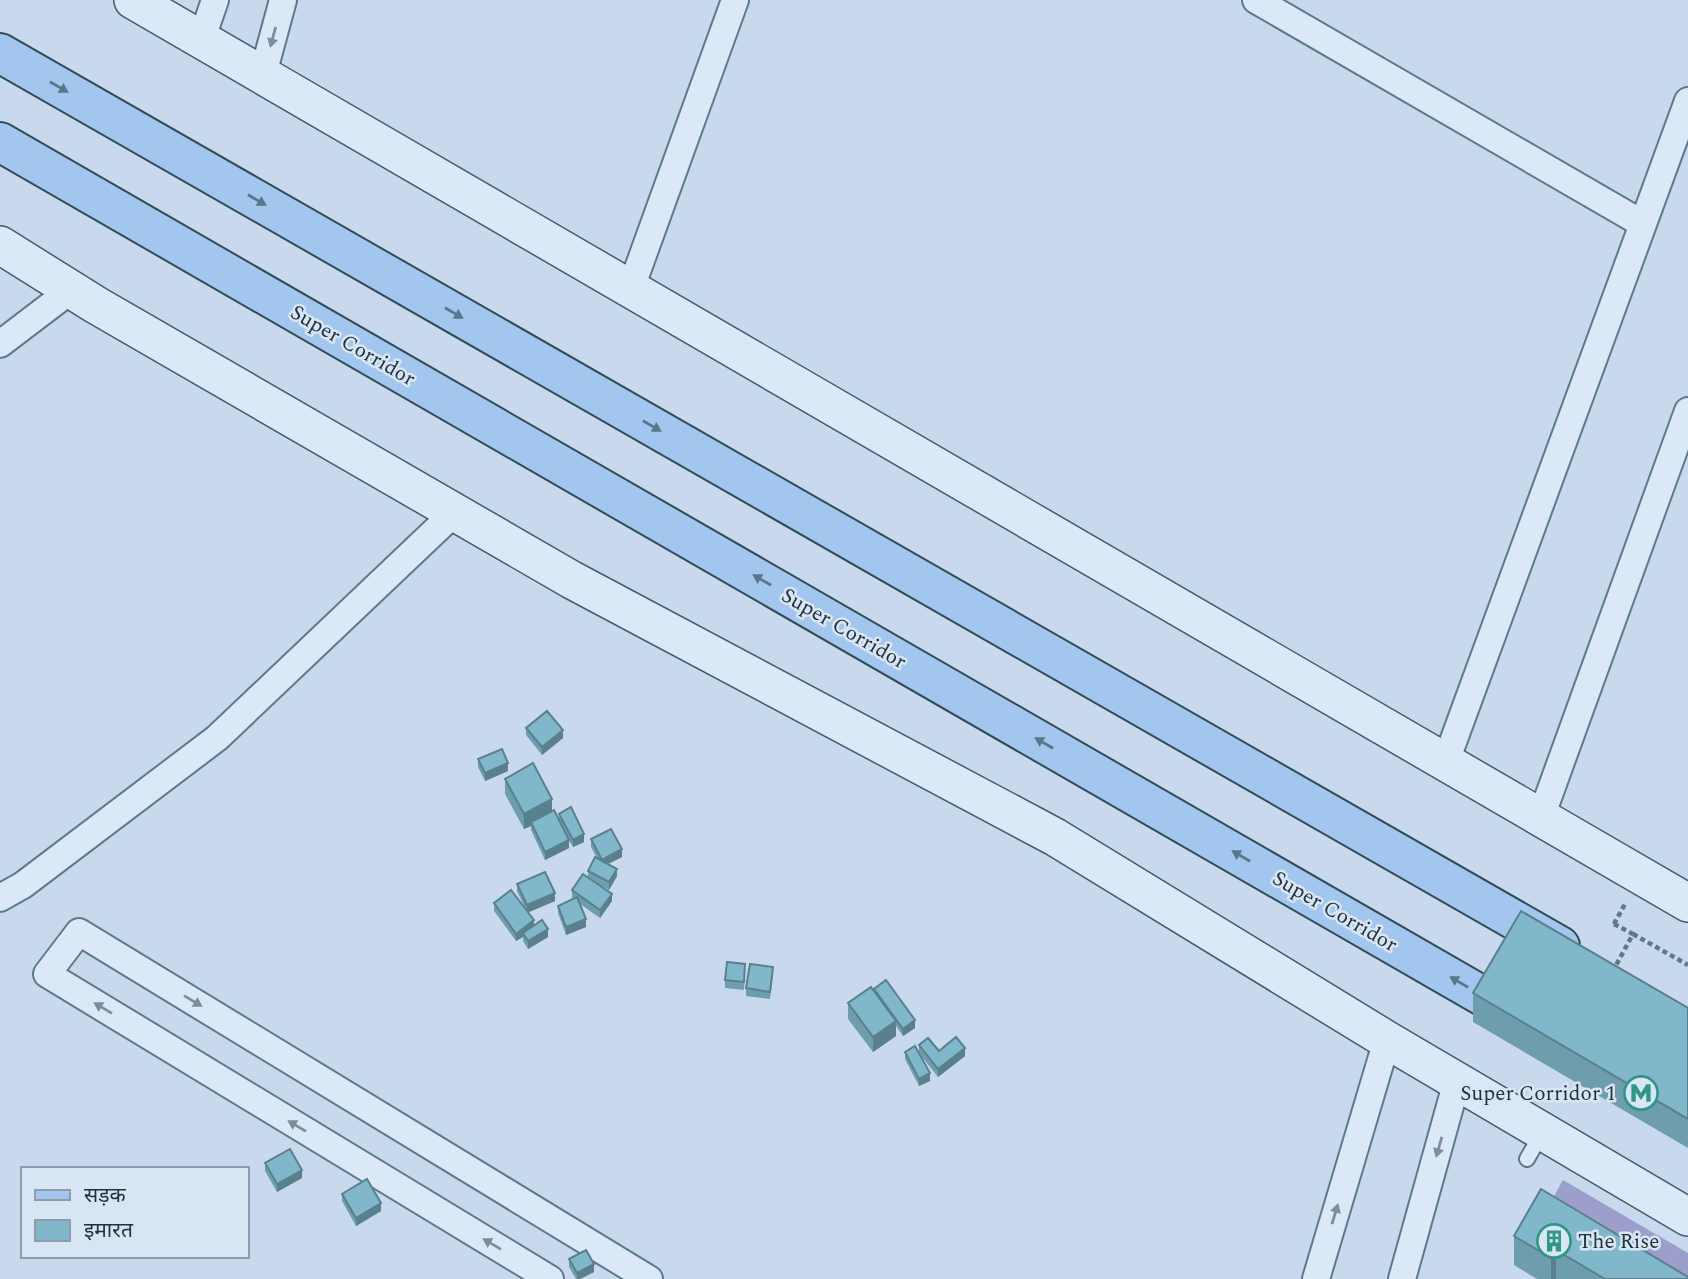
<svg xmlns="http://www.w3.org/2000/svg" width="1688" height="1279" viewBox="0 0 1688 1279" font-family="Spectral,'Noto Sans Devanagari',serif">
<rect width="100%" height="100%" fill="#c8d9ed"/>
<path fill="#9c9ecb" d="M1563 1180 1688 1253V1279L1542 1218Z"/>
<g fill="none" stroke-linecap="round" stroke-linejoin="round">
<g stroke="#5e7989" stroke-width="18">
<path id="lane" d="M1527 1159 1542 1133"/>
</g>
<g stroke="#5e7989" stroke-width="30">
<path id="street" d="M1256 0 1643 224 1446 761
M201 41 215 0
M263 74 283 0
M1643 224 1688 101
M631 288 735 0
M0 344 71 290
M1541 817 1688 411
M0 898 23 885 217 738 455 512
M550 1279 47 974 79 932 649 1279
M1316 1279 1387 1040
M1402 1279 1457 1081"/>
</g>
<g stroke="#415c6b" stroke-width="40">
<path id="secondary" d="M133 0 1688 903
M0 245 96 305 572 580 1055 837 1387 1040 1688 1217"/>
</g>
<g stroke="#314b57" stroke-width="42">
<path id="primary" d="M0 53 1560 946
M0 142 1519 1017"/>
</g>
<path stroke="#5e7989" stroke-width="4.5" stroke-dasharray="5 3.5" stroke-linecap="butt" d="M1614 924 1625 904
M1633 934 1688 965"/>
<use href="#lane" stroke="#dbe8f8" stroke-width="14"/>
<use href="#street" stroke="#dbe8f8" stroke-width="26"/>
<use href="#secondary" stroke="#dbe8f8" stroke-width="37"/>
<use href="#primary" stroke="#a2c6ee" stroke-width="38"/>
<path stroke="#5e7989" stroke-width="4.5" stroke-dasharray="5 3.5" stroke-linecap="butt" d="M1614 924 1633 934 1614 969"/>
</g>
<path fill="#6e9dae" d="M526 728 563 738 542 755 526 735Z
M478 759 508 771 485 781 478 767Z
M505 779 552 811 559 820V814L584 842 573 847 569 841V848L545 860 531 830V826L524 829 505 794Z
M591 839 622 857 608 864 617 876 609 890 598 884 612 901 600 918 580 904 586 927 566 935 558 913V906L573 899 572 898V890L588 877V871L597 858 591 847Z
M517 884 555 901 528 912 534 925 548 937 528 949 523 941V937L516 941 494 911V903L524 906 517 891Z
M745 972 744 990 725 988V980Z
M773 975 770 999 746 996V988Z
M874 989 915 1028 903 1036 896 1026V1036L873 1052 848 1019V1003L874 991Z
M1473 993 1688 1008V1148L1473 1022Z
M919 1045 939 1051 965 1056 938 1077 919 1053 930 1081 919 1086 905 1059V1052L919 1053Z
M265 1163 302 1178 277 1192 265 1171Z
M342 1194 381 1211 356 1226 342 1201Z
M1514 1236 1688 1279H1537L1514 1265Z
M569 1259 594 1272 580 1279H576L569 1267Z"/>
<path fill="#5a808d" d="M563 730V738L542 755V747Z
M508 763V771L485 781V773Z
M552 799V814L531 822V826L524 829V814Z
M584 834V842L573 847V840Z
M569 840V848L545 860V852Z
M622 849V857L602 867V860Z
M617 869V876L609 890V882Z
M555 893V901L527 913V905Z
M612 894V901L600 918V910Z
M586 919V927L566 935V927Z
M534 920V928L523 933V937L516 941V934Z
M548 929V937L528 949V941Z
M915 1020V1028L903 1036V1029Z
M896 1021V1036L873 1052V1037Z
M965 1048V1056L938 1077V1069Z
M930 1073V1081L919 1086V1079Z
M302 1170V1178L277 1192V1184Z
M381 1203V1211L356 1226V1218Z
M1556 1250V1279H1551V1258Z
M594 1264V1272L580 1279H577V1273Z"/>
<path fill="#80b7ca" stroke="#5a808d" stroke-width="2" d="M547 711 563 730 542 747 526 728Z
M502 749 508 763 485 773 478 759Z
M533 763 552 799 524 814 505 779Z
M571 807 584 834 573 840 559 814Z
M554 810 569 840 545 852 531 822Z
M611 829 622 849 602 860 591 839Z
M595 857 617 869 609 882 588 871Z
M545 872 555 893 527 905 517 884Z
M583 874 612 894 600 910 572 890Z
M511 890 534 920 516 934 494 903Z
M577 897 586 919 566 927 558 906Z
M1521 911 1688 1008V1119L1473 993Z
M542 920 548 929 528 941 523 933Z
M727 962 745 964 744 982 725 980Z
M750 964 773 967 770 992 746 988Z
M886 980 915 1020 903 1029 874 989Z
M871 987 896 1021 873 1037 848 1003Z
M956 1037 965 1048 938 1069 919 1045 928 1038 939 1051Z
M915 1046 930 1073 919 1079 905 1052Z
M290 1149 302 1170 277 1184 265 1163Z
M367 1179 381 1203 356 1218 342 1194Z
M1541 1189 1688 1277V1279H1605L1556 1250 1551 1258 1514 1236Z
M586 1250 594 1264 577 1273 569 1259Z"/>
<defs><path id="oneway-solid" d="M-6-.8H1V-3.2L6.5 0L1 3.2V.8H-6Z" transform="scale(1.75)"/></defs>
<g fill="#7e8d99">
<use href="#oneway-solid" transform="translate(273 37) rotate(105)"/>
<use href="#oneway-solid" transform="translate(193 1001) rotate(31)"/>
<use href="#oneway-solid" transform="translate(103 1008) rotate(-149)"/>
<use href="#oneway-solid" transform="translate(297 1126) rotate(-149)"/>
<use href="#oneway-solid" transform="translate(1439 1147) rotate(106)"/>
<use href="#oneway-solid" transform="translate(1335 1214) rotate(-73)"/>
<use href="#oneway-solid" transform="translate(492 1244) rotate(-149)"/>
</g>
<g fill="#5b758b">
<use href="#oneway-solid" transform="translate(59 87) rotate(30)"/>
<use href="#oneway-solid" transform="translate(257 200) rotate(30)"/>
<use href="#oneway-solid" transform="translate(454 313) rotate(30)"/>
<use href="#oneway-solid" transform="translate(652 426) rotate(30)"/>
<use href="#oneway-solid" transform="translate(762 580) rotate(-150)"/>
<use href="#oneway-solid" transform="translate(1044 743) rotate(-150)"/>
<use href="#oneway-solid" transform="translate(1241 856) rotate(-150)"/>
<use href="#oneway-solid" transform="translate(1459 982) rotate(-150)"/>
</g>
<defs>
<g id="metro-ring" transform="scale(1.75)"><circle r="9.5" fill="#d8e5f5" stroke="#309685" stroke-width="1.5"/><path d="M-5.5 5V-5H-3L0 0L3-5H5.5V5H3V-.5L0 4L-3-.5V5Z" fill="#309685"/></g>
<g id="building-ring" transform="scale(1.75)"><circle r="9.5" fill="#d8e5f5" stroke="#309685" stroke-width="1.5"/><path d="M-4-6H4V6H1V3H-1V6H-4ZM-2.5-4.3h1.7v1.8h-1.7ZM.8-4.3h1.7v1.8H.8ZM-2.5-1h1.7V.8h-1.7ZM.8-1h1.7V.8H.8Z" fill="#309685"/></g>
</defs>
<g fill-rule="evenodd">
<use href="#metro-ring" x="1641" y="1093"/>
<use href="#building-ring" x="1554" y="1241"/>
</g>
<g text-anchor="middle" stroke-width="5" stroke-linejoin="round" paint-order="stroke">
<g font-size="21" fill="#21323a" stroke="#d8e5f5">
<text transform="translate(353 345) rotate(30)" y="7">Super Corridor</text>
<text transform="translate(844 628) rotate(30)" y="7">Super Corridor</text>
<text transform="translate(1335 911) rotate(30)" y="7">Super Corridor</text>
</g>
<g font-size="21" fill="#21323a" stroke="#d8e5f5" text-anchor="end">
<text x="1616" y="1100">Super Corridor 1</text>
<text x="1578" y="1248" text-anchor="start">The Rise</text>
</g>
</g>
<rect x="21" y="1167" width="228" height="91" fill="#d8e5f5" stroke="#8f9daa" stroke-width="2"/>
<rect x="35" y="1190" width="35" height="10" fill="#a2c6ee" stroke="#8f9daa" stroke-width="2"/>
<text x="84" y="1202" font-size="21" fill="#21323a">सड़क</text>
<rect x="35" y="1220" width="35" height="21" fill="#80b7ca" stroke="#8f9daa" stroke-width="2"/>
<text x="84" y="1237" font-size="21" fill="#21323a">इमारत</text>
</svg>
